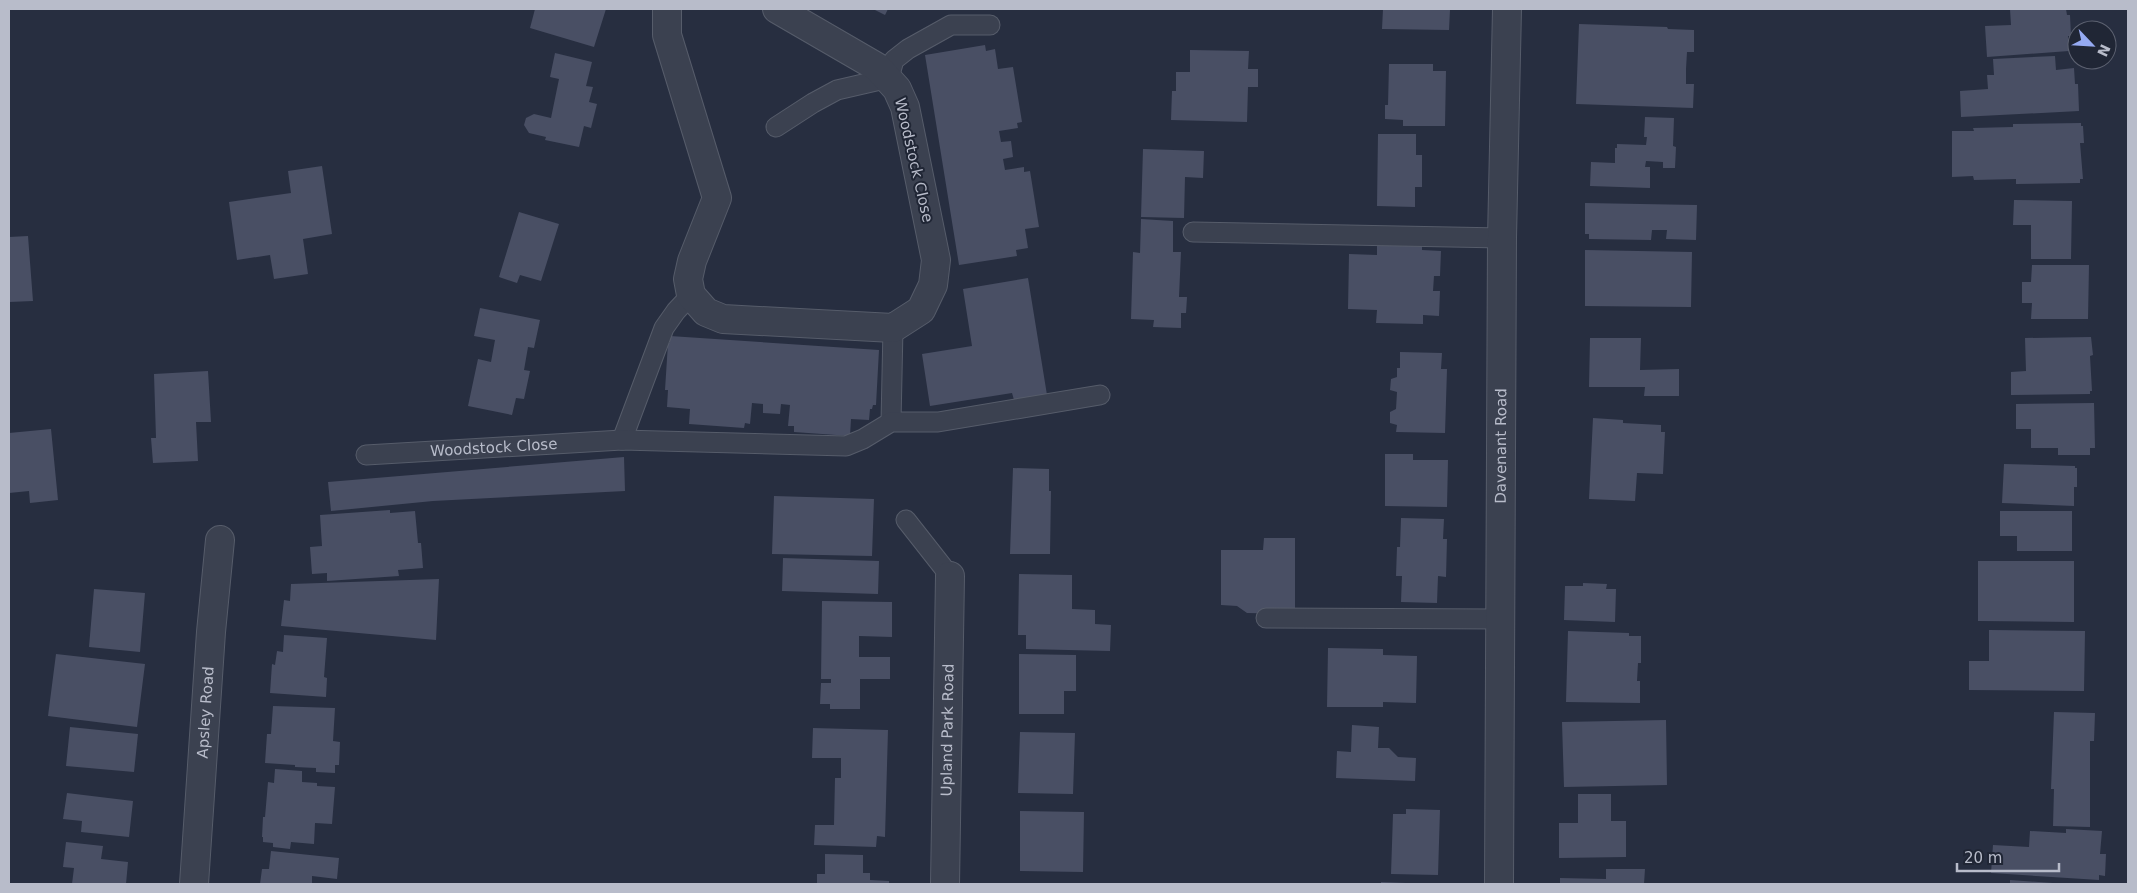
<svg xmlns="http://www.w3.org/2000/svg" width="2137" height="893" viewBox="0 0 2137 893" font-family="'DejaVu Sans',sans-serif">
<rect width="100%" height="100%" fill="#272e40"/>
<path fill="#494f64" d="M535 9H606L594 47 530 28Z
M873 9H888L885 15Z
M1383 9H1446L1450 10 1449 30 1382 29Z
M2010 9H2066L2067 15H2070L2071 36H2068L2069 51 1987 57 1985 26 2011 25Z
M1579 24 1667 27 1668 29 1694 30V52H1687L1686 69V84H1694L1693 108 1576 104Z
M985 45 986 51 995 49 998 69 1013 67 1022 122 1017 123 1018 128 999 131 1001 142 1011 141 1013 157 1003 159 1005 170 1024 167V172L1030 171 1039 227 1025 229 1028 248 1016 250 1017 256 959 265 925 55Z
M1190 50 1249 51 1248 69H1258V87H1248L1247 122 1171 120 1172 91H1176V72H1190Z
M555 53 592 62 586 86 593 87 589 102 597 104 591 128 584 126 579 147 545 140 546 137 529 133 524 125 526 118 534 114 551 118 559 79 550 77Z
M2055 56 2056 70 2074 68 2075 84H2078L2079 111 1961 117 1960 91 1988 89 1987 75H1994L1993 59Z
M1389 64H1433V71H1446L1445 126H1403V120L1385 119V105H1388Z
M1645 117 1674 118 1673 146 1676 147 1675 168H1663V162L1646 161 1645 167H1650V188L1590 186 1591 162 1615 163V148H1617V144L1646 145 1647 137H1644Z
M2081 123V126H2083L2084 143H2080L2083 179H2080V183L2016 184V179L1974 180 1973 176 1952 177V131H1974L1973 128 2013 127V124Z
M1378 134H1416V155H1422V187H1415V207L1377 206Z
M1143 149 1204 151 1203 178 1185 177 1184 218 1141 217Z
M322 166 332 234 303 239 308 274 274 279 270 255 237 260 229 202 291 193 288 171Z
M2014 200 2072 201 2071 259H2031V225H2013Z
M1585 203 1697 205 1696 240 1666 239 1667 230H1652L1651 240 1589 239V234H1585Z
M519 212 559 224 541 281 520 275 517 283 499 277Z
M1141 219 1173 221V252H1181L1179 297H1187L1186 313H1181V328L1153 327 1154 320 1131 319 1133 252 1140 253Z
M28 236 33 301 9 302V237Z
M1377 242 1422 243V250L1441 251 1440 276H1434L1433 291H1440L1439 316 1423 315V324L1376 323 1377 310 1348 309 1349 254 1377 255Z
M1585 250 1692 252 1691 307 1585 306Z
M2032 265H2089L2088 319H2031L2032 303H2022V282H2031Z
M1028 278 1047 395 1014 400 1012 393 930 406 922 354 972 346 963 289Z
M480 308 540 320 534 348 528 347 524 370 530 371 524 399 516 398 512 415 468 406 478 359 491 362 495 340 474 336Z
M670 336 879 350 876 405H873L872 409H870L869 420 851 419 850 436 794 432V426H788L790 405 781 404 780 414 763 413V404L752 403 750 424 745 423 744 428 689 424 690 409 667 407 668 390H665L668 343H670Z
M2091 337 2093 355 2090 356 2092 391H2090V394L2011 395V372L2026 371 2025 338Z
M1590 338H1641L1640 370 1679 369V396H1644L1645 387H1589Z
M1400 352 1442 353 1441 369H1447L1445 433 1396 432 1397 425 1390 423V412L1396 409 1397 392 1390 390 1391 379 1397 377V368H1400Z
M208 371 211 422H196L198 461 153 463 151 438H156L154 374Z
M2094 403 2095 448H2090V455H2058V448H2031V429H2016V404Z
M1593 418 1623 420V423L1661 425V432H1665L1663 474 1637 473 1635 501 1589 499Z
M51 429 58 500 30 503 29 491 9 493V433Z
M1385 454H1413V460H1448L1447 507 1385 506Z
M624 457 625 491 433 501 331 511 328 482Z
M2004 464 2075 466V468H2077V487H2074V506L2002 503Z
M1013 468 1049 469V491H1051L1050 554H1010Z
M774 496 874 499 872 556 772 554Z
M390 510V513L415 511 418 543H421L423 568 398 570 399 576 327 581V573L312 574 310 547 322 546 320 515Z
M2000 511H2072V551H2017V536H2000Z
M1401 518 1444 519 1443 539H1447L1446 577 1438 576 1437 603 1401 602 1402 576H1396L1397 547H1400Z
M1264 538H1295V614L1247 613 1237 606 1221 605V550H1263Z
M783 558 879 561 878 594 782 591Z
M1978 561H2074V622L1978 621Z
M1019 574 1072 575V609L1095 610V624L1111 625 1110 651 1026 649V635H1018Z
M439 579 436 640 281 626 284 600 290 601 291 584Z
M1583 583 1607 584 1606 589H1616L1615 622 1564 620 1565 586H1583Z
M94 589 145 593 140 652 89 647Z
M822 601 892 602V637L859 636V657H890V679H860V709H830V704H820L821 683H831V679H821Z
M1989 630 2085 631 2084 691 1969 690V661H1989Z
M1568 631 1629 633V636H1641V663H1638L1637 681H1640V703L1566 702Z
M284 635 327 638 324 677 327 678 326 697 270 693 272 664 275 665 277 651 283 652Z
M1328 648 1383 649V655L1417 656 1416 703 1383 702V707H1327Z
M56 654 145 664 137 727 48 716Z
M1019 654 1076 655V691H1064V714H1019Z
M273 706 335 708 333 741 340 742 339 765H335V773L316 772V768L295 767V765L265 763 267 734H271Z
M2054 712 2095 713 2094 741H2090V827L2053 826 2054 789H2051Z
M1666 720 1667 785 1564 787 1562 722Z
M1352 725 1379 727 1378 748H1389L1398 757 1416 758 1415 781 1336 778 1337 751 1351 752Z
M70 727 138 734 134 772 66 766Z
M813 728 888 730 885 837 877 836 876 847 814 845 815 825H834L835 778H841V758H812Z
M1020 732 1075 733 1073 794 1018 793Z
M275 769 302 771V782L317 783V786L335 787 332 824 315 823 314 844 291 842 290 849 273 847V843L263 842V837H262L263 817H265L268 782 274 783Z
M67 793 133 801 129 837 81 832 82 821 63 819Z
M1578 794H1611V821H1626V857L1559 858V823H1578Z
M1406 809 1440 810 1438 875 1391 874 1393 814H1406Z
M1020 811 1084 812 1083 872 1020 871Z
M2066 829 2102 831 2100 854H2106L2105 876 2099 875V880L1991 873 1993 845 2029 847 2030 831 2066 833Z
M66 842 103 846 101 859 128 862 126 884H72L74 868 63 867Z
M271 851 339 858 337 879 312 876V884H260L262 869H269Z
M825 854 863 855V873H870V880L889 881V884H817V874H825Z
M1606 869H1645L1644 884H1560V878L1606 879Z
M2010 880 2053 883V884H2010Z
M1381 882 1406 883V884H1381Z"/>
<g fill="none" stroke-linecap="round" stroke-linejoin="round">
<g stroke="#565c6a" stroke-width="21">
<g id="service">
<path d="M776 127 813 103 837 90 889 78 894 60 908 49 951 25H990"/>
<path d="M1193 232 1502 238"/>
<path d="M891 422 893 328"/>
<path d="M622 440 664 328 676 311 691 295"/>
<path id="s1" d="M366 455 622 440 846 446 863 439 891 422H938L1100 395"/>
<path d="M906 520 950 576"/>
<path d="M1266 618 1501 619"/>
</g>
</g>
<g stroke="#565c6a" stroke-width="30">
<g id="minor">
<path d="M667 9V35L717 198 692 261 688 279 691 295 706 312 723 319 893 328 921 310 933 285 936 260 905 107 897 89 877 67 777 9"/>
<path id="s2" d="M194 884 211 632 220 540"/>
<path id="s3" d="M945 884 950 576"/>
<path id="s4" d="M1499 884 1502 238 1507 9"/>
</g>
</g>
<use href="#service" stroke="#3b4150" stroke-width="19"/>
<use href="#minor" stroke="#3b4150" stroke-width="28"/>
</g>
<g text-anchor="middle" stroke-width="4" stroke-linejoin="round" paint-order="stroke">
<g font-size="15" fill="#b8bcca" stroke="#202635">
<text transform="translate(914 160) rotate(77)" y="5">Woodstock Close</text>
<text dy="5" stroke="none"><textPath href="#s4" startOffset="438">Davenant Road</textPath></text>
<text dy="5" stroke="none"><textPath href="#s1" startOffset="128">Woodstock Close</textPath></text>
<text dy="5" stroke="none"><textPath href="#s2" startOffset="172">Apsley Road</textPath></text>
<text dy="5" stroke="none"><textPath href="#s3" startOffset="154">Upland Park Road</textPath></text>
</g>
</g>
<rect width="2137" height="893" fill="none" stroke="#b8bcca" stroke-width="20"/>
<g transform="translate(2092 45) rotate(115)"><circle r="24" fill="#202635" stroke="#5d6271"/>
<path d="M0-4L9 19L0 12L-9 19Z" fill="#95aaf2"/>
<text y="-8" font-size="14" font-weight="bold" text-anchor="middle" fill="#b8bcca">N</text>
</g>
<path d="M1957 863v8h102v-8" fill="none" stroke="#b8bcca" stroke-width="2.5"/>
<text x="1964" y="863" font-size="15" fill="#b8bcca" stroke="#202635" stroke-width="4" paint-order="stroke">20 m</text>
</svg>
